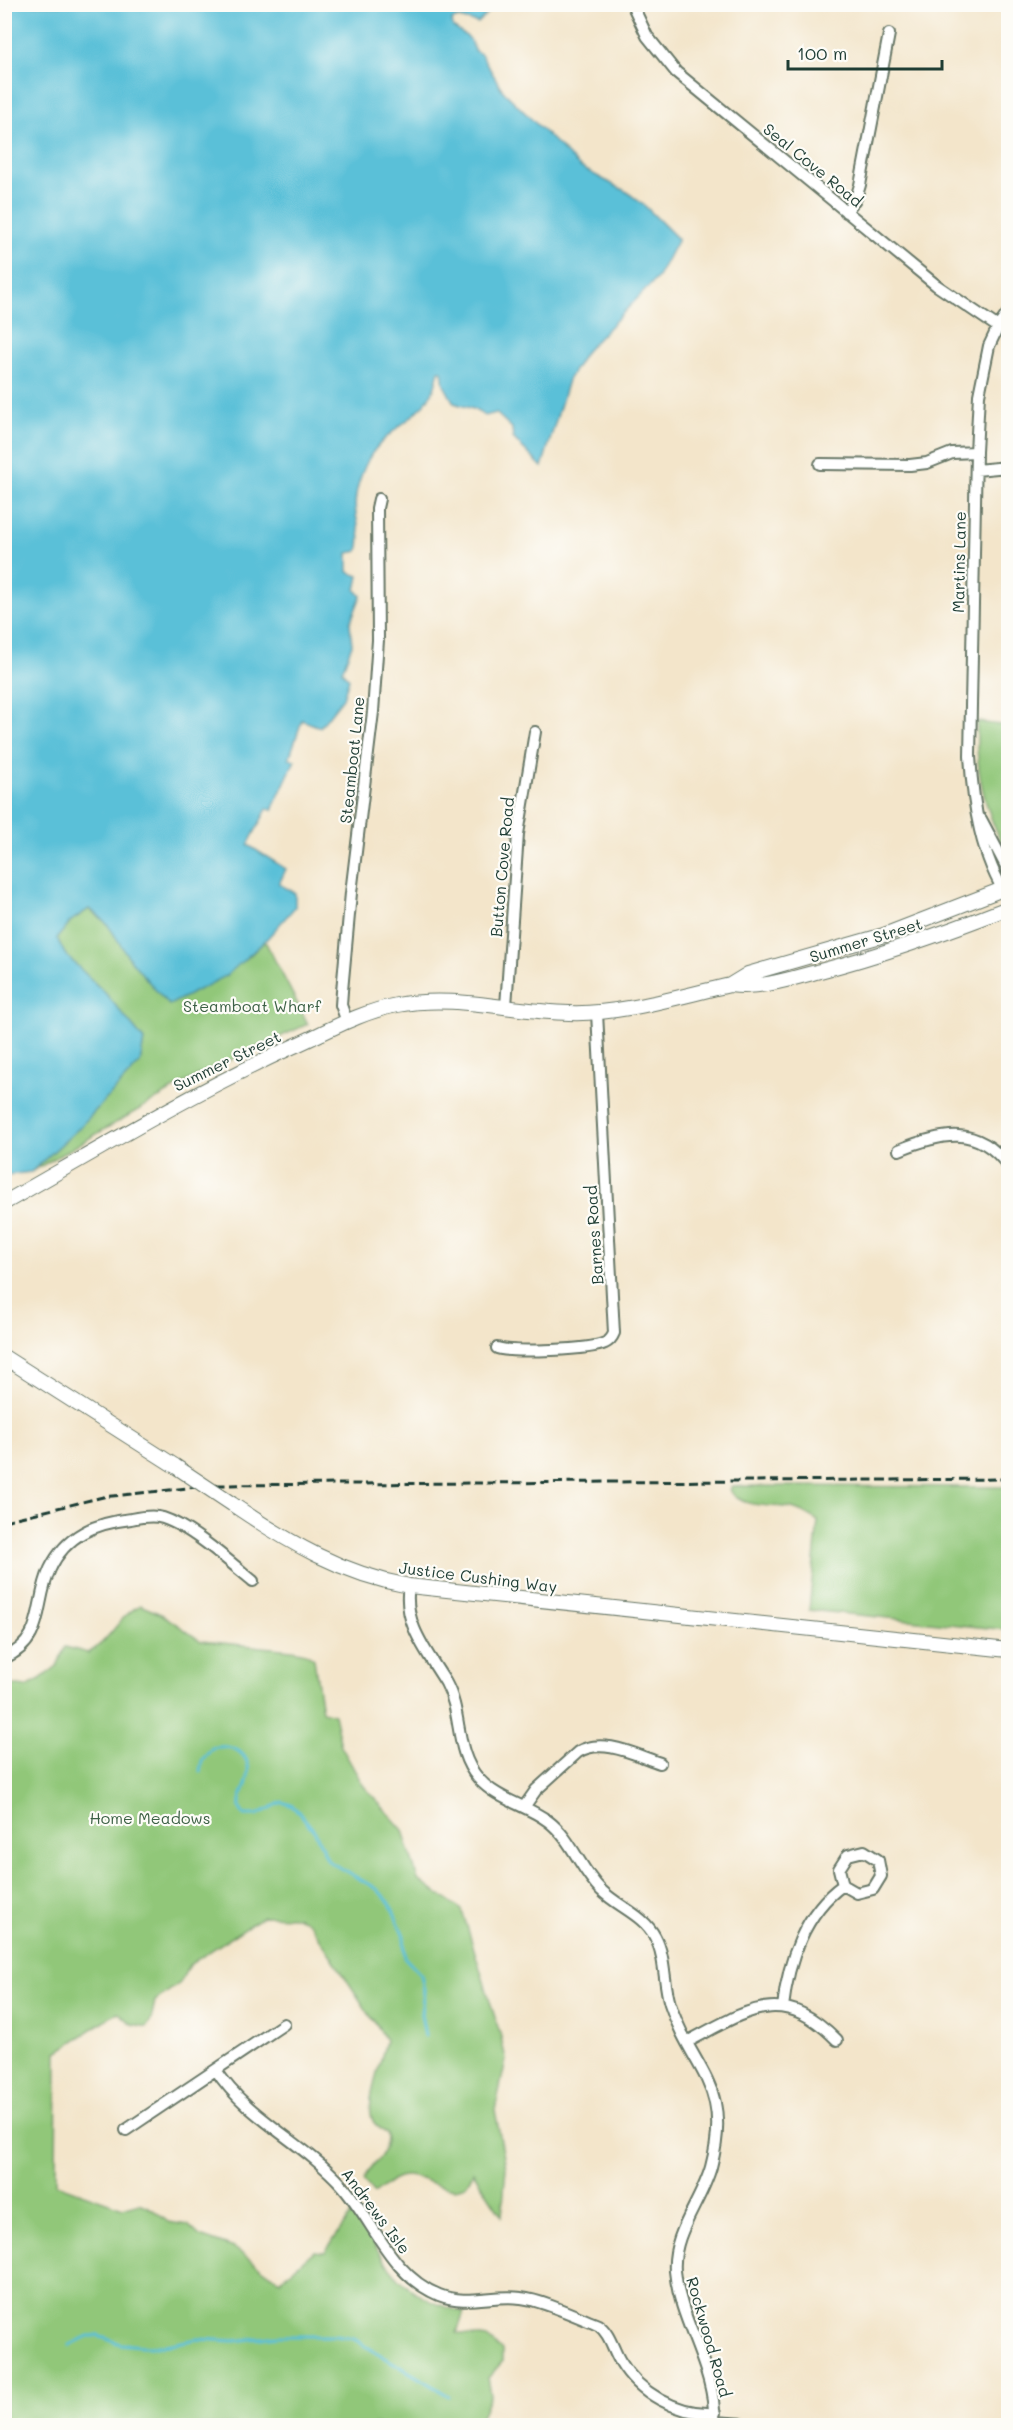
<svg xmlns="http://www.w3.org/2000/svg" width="1013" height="2430" viewBox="0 0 1013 2430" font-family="Mali,sans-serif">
<rect width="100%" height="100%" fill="#fdfcf7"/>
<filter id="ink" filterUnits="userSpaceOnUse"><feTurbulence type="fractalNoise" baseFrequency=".0167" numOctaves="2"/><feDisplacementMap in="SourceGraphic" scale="12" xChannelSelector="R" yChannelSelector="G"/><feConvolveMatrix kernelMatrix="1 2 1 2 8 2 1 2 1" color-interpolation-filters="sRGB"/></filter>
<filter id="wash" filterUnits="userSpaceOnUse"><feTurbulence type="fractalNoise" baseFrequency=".008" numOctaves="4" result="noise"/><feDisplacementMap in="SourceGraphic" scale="24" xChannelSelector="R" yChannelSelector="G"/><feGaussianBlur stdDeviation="1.35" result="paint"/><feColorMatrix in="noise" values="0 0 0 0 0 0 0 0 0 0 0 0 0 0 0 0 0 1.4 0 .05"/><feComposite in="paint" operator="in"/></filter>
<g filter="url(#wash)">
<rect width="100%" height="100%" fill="#f3e5ca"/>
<path fill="#91c779" stroke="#588256" stroke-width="1.5" d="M977 722 1008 726V857C985 811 975 774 977 722Z
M89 909 111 927 132 962 246 959 265 941 308 1024 200 1074 31 1172 79 1128 140 1063 144 1040 106 994 65 954 57 938 71 921Z
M732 1486 1008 1487V1630L809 1610 818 1521C810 1516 801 1510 792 1508 773 1504 742 1510 730 1490Z
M140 1605 163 1615 201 1641 292 1650 306 1653 314 1659 322 1711 334 1714 341 1746 363 1785 403 1830 418 1880 462 1910 501 2037 506 2060 495 2110 506 2168 502 2216 473 2172C462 2207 429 2176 407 2176 393 2175 385 2187 374 2194L363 2181C370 2164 389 2154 387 2134 382 2130 376 2126 373 2121 364 2102 382 2061 386 2040L309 1922 296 1917 263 1916 189 1965 180 1983 155 2001 151 2020 147 2027 132 2024 118 2012 57 2052 56 2184 123 2208 139 2203 152 2209 168 2222 188 2225 200 2236 234 2248 280 2281 314 2251 325 2252 353 2212C388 2263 397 2297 464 2312L457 2333 487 2338 502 2350V2362L488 2378 491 2395 479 2420 487 2425H5V1684L26 1687 40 1679 57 1666 65 1647 88 1653C109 1642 118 1617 140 1605Z"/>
<path fill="#5ac0d8" stroke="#3c7e86" stroke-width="1.5" d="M4 5H496L478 23 459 18 452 20 453 27 469 38 475 51 481 54 503 91 580 167 627 192 645 206 678 239 658 277 586 351 568 380 542 467 513 438 512 428 496 413 485 416 473 409 454 403 444 385 442 371H439C437 377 436 384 434 389 420 419 384 430 368 460 360 476 353 497 356 514 358 528 362 537 358 551L348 553V572L359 576 356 590 361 596 350 623 352 645 342 671 349 679 343 698 320 727 302 720 289 759 295 760 272 810 267 809 248 845 286 869 279 884 295 893V907L265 941 226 976 169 1005C156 990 142 975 130 959 115 939 112 923 89 909L71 921 57 938 65 954 106 994 144 1040 140 1063 79 1128 31 1172 8 1175 4 1170Z"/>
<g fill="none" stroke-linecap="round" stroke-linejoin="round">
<path stroke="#5ac0d8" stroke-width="3" d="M200 1771 202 1761 212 1748C238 1742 255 1758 246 1785 244 1791 240 1796 240 1802 239 1808 241 1811 244 1815H257L282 1802 291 1805 299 1812 315 1832 328 1861 377 1889 390 1903 404 1936 405 1958 421 1975 424 1990 421 2014 425 2036
M70 2345 88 2336H98L121 2344 142 2346H161L197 2339 234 2341 278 2336H336L354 2339 449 2396"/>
</g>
</g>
<g filter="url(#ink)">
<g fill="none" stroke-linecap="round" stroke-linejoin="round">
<g stroke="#697868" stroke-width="14">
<path id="minor" d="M632 4 647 36 676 72 936 285 998 327
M846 212 856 198 860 185 889 34
M1008 313 998 327 989 346 979 395 976 452 970 756C973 805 981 857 1008 898
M820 464 910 465 927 463 952 453 976 452
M976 470 1008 467
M981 819 1008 870
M506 1006 518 834 535 732
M347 1022 341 1005 342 991 351 893 373 712 378 640 377 508 379 499
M899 1150C941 1133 978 1124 1008 1166
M497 1348C513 1353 591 1350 605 1343 610 1341 612 1338 614 1333L597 1013
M409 1586C402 1623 428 1653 446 1683 463 1714 454 1750 478 1778 497 1800 525 1804 548 1821 571 1838 580 1869 601 1890 618 1907 644 1915 655 1937 666 1957 663 1982 670 2004 692 2072 733 2084 711 2167 701 2203 672 2233 675 2271 680 2325 718 2370 714 2426
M4 1658C46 1640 34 1603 50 1569 66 1535 95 1523 131 1519 141 1517 153 1515 163 1518 191 1527 230 1562 253 1581
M524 1807 536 1790 578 1752C602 1737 636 1755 660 1763
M783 2007C788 1961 805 1912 843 1885L857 1893 873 1889 881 1876 878 1860 864 1851 848 1855 839 1869 843 1885
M687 2042C747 2011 781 1983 837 2040
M216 2070C247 2118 303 2142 341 2184 374 2221 390 2275 439 2295 467 2306 493 2294 521 2298 542 2300 578 2317 598 2325 610 2333 613 2350 620 2361 639 2393 677 2415 715 2413
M126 2130 284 2024
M715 2422 774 2426"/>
</g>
<g stroke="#697868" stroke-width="16">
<path id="major" d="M730 985C761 989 790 979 820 971 885 954 947 932 1008 908
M4 1203C99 1149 192 1093 292 1047 326 1032 360 1012 397 1005 455 994 512 1012 569 1013 620 1015 680 996 730 985L748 974 884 935 1008 887
M4 1357 175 1466
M232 1504C288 1542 342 1574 409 1586L1008 1650"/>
</g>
<use href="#minor" stroke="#fff" stroke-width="10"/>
<use href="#major" stroke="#fff" stroke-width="14"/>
<path stroke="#1f3d34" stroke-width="3" stroke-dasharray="9 4.5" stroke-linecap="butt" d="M4 1521 103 1497 217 1485 1008 1479"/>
<g stroke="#697868" stroke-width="16" stroke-linecap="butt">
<path id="major-bridge" d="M175 1466 232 1504"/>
</g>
<use href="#major-bridge" stroke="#fff" stroke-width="14"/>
</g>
</g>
<g text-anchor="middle" stroke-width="4.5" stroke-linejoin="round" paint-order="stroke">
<g font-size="16" fill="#1f3d34" stroke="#fdfcf7">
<text transform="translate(813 165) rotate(39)" y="6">Seal Cove Road</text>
<text transform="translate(959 562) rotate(-89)" y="6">Martins Lane</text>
<text transform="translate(352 760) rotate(-84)" y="6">Steamboat Lane</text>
<text transform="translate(502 867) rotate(-85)" y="6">Button Cove Road</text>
<text transform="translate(866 940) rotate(-17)" y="6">Summer Street</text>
<text transform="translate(227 1061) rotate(-26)" y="6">Summer Street</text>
<text transform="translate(594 1235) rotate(-94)" y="6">Barnes Road</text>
<text transform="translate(478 1577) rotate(7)" y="6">Justice Cushing Way</text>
<text transform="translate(376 2211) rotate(53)" y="6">Andrews Isle</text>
<text transform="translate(709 2337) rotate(74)" y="6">Rockwood Road</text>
</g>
<g font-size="16" fill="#3c6045" stroke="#fdfcf7">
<text x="252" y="1012">Steamboat Wharf</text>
<text x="150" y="1824">Home Meadows</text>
</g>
</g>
<rect width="1013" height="2430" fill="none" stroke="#fdfcf7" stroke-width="24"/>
<path d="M788 60v9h154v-9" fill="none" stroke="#1f3d34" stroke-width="3"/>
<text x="797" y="60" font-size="18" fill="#1f3d34" stroke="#fdfcf7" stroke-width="4.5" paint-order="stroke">100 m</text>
</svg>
